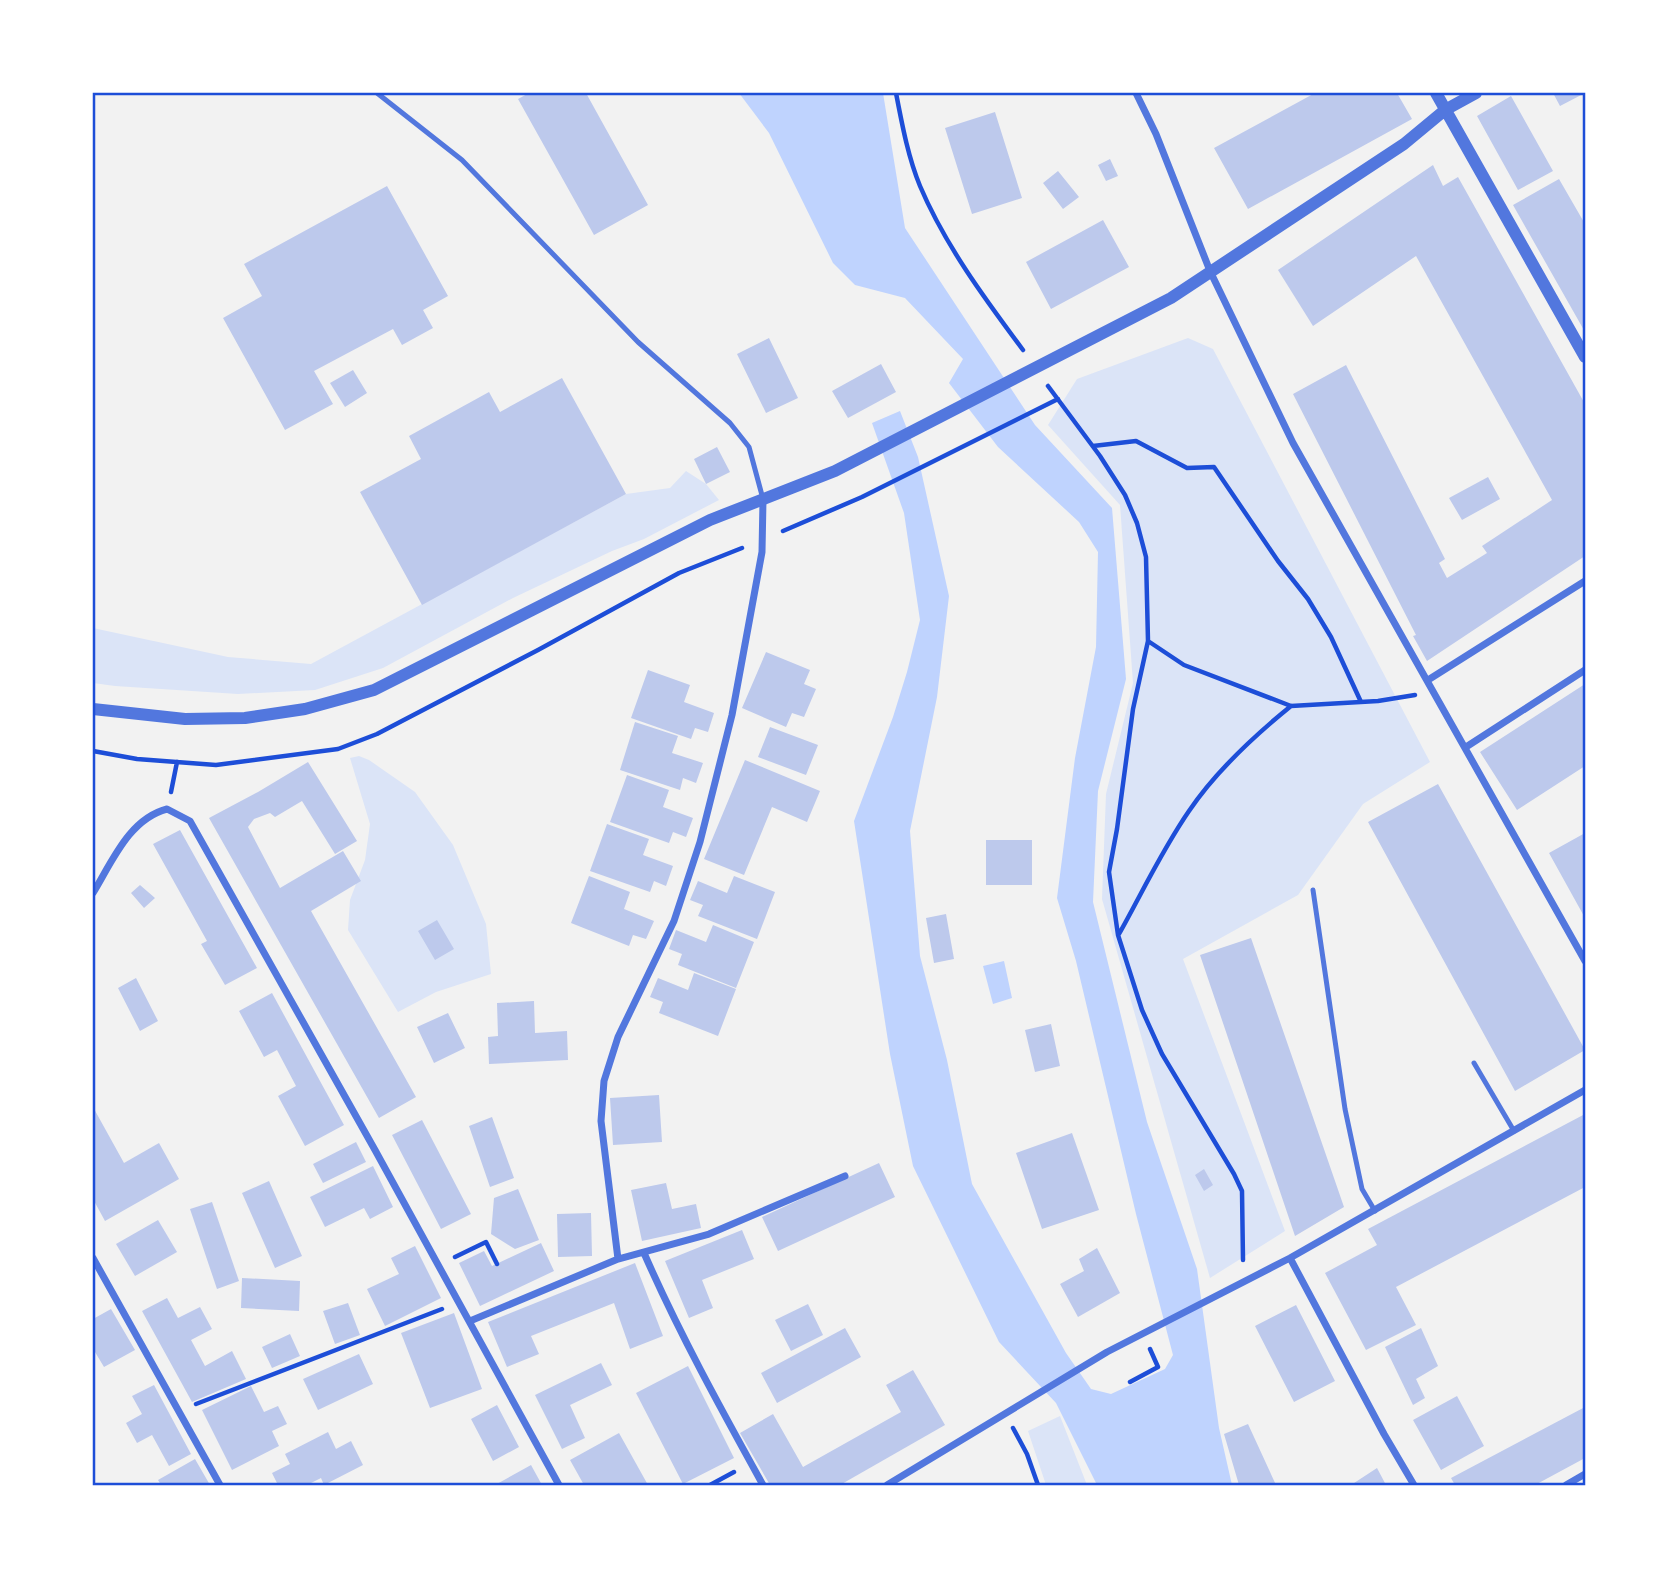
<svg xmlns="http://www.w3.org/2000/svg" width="1678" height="1578" viewBox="0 0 1678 1578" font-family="'Source Serif 4',serif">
<rect width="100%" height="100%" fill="#f2f2f2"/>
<path fill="#dbe4f7" d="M1188 338 1213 349 1430 762 1363 804 1298 895 1183 959 1285 1231 1210 1278 1102 899 1106 794 1133 683 1120 505 1048 425 1077 379Z
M686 471 706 484 719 500 644 539 612 551 513 598 383 668 315 690 238 694 115 686 93 683V628L228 657 311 664 626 494 670 488Z
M359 756 369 760 415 792 453 845 486 924 491 974 436 992 398 1012 348 930 350 900 365 860 370 824 350 758Z
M1060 1416 1087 1485H1046L1028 1431Z"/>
<path fill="#bfd3fe" d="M739 93H883L905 228 1035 425 1112 508 1126 679 1098 791 1093 902 1147 1122 1197 1269 1219 1428 1232 1485H1097L1056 1403 999 1342 913 1166 890 1054 854 821 893 717 907 672 920 620 904 513 872 423 900 411 918 457 949 596 937 697 910 831 920 956 947 1060 972 1184 1066 1353 1091 1389 1111 1394 1165 1369 1173 1355 1136 1214 1076 961 1057 898 1075 758 1096 647 1098 552 1079 522 998 447 949 383 963 359 905 298 855 285 833 263 769 133Z
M1004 961 1012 998 993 1004 983 966Z"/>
<path fill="#bdc9ec" d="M529 93H586L648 205 594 235 518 99Z
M1315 93H1397L1412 119 1248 209 1214 148Z
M1553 93H1585L1560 106Z
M1511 96 1553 171 1518 190 1477 116Z
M995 112 1022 198 972 214 945 128Z
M1110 159 1118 176 1106 181 1098 165Z
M1433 165 1443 186 1458 177 1585 404V556L1427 661 1413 636 1416 635 1293 394 1346 365 1445 559 1439 563 1447 578 1487 553 1482 546 1552 500 1416 256 1313 326 1278 270Z
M1058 171 1079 197 1063 209 1043 183Z
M1559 179 1585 224V332L1513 205Z
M387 186 448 296 423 310 433 328 402 345 393 329 314 371 333 404 285 430 223 318 262 296 244 264Z
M1103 220 1129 267 1051 309 1026 262Z
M769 338 798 398 766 413 737 354Z
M881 364 896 392 848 418 832 391Z
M353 370 367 393 345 407 330 383Z
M562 378 626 494 422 605 360 492 421 459 409 436 489 392 500 412Z
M717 447 730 472 706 484 694 459Z
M1488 477 1500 499 1462 520 1449 498Z
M766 652 810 670 804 684 816 689 804 717 792 713 786 727 742 708Z
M648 670 690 685 684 702 714 713 708 732 695 728 691 739 631 718Z
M1585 684V766L1517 810 1480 752Z
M635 722 678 736 672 753 703 763 696 783 683 778 680 790 620 770Z
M770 727 818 745 806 775 758 757Z
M745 760 820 791 807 822 772 807 744 875 704 859Z
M308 762 357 841 335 854 302 801 275 817 270 813 254 819 248 827 280 888 343 851 361 881 311 911 416 1097 379 1118 209 818 258 792Z
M627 775 669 790 663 807 693 818 686 837 673 832 669 843 610 822Z
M1438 784 1585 1050 1515 1091 1368 822Z
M607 824 649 839 643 855 673 866 666 886 654 881 650 892 590 871Z
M180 830 257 968 225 985 201 944 207 941 153 844Z
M1585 833V918L1549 853Z
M986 840H1032V885H986Z
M589 876 630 892 624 909 654 921 646 939 633 935 629 946 571 923Z
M734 876 775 892 757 939 698 916 703 905 690 900 698 881 727 893Z
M140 885 155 898 144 908 131 893Z
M946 914 954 959 934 963 926 918Z
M437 920 454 949 435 960 418 931Z
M713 925 754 942 736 988 678 965 682 954 669 949 676 930 706 942Z
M1251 938 1344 1207 1295 1236 1200 955Z
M694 973 736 989 718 1036 659 1013 663 1002 650 997 658 978 688 990Z
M136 978 158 1021 140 1031 118 988Z
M272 993 344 1125 305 1146 278 1096 296 1086 277 1050 264 1057 239 1011Z
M534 1001 535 1033 567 1031 568 1060 489 1064 488 1037 498 1036 497 1003Z
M448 1013 465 1048 434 1063 417 1027Z
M1051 1024 1060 1066 1035 1072 1025 1030Z
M659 1095 662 1142 613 1145 610 1098Z
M93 1107 124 1163 159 1143 179 1179 105 1221 93 1199Z
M1585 1114V1187L1396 1287 1416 1325 1366 1350 1325 1273 1377 1245 1368 1229Z
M492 1117 514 1178 490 1187 469 1126Z
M422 1120 471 1214 441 1229 392 1135Z
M1072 1133 1099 1210 1042 1229 1016 1153Z
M356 1142 366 1162 323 1183 313 1164Z
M879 1163 895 1197 778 1251 762 1217Z
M373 1166 393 1207 370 1219 364 1208 325 1227 310 1197Z
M1204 1169 1213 1185 1204 1191 1195 1175Z
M269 1181 302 1256 275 1268 242 1193Z
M666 1183 672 1209 696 1204 701 1228 642 1241 631 1190Z
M518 1189 539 1240 515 1249 491 1234 494 1198Z
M212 1202 239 1281 217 1289 190 1209Z
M591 1213 592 1256 558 1257 557 1214Z
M158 1220 177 1252 135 1276 116 1244Z
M742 1230 754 1259 702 1280 713 1308 689 1318 665 1261Z
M541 1243 554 1271 480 1306 459 1263 484 1251 492 1266Z
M415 1246 441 1298 385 1326 367 1289 399 1274 391 1258Z
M1097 1248 1120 1293 1078 1317 1060 1284 1084 1271 1079 1259Z
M635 1263 663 1336 630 1349 614 1303 531 1336 539 1354 507 1367 488 1322Z
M242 1278 300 1281 299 1311 241 1308Z
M167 1298 178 1318 200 1307 212 1329 191 1340 205 1366 232 1351 246 1379 192 1402 142 1311Z
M348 1303 360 1335 335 1344 323 1311Z
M808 1304 823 1335 791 1351 775 1320Z
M1296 1305 1335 1381 1294 1402 1255 1326Z
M111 1309 135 1350 104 1367 95 1352 93 1353V1319Z
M454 1313 482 1389 430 1408 401 1333Z
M845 1328 861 1357 777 1403 761 1373Z
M1421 1328 1438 1366 1416 1379 1425 1398 1413 1405 1385 1347Z
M290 1334 300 1356 272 1368 262 1347Z
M359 1354 373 1384 318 1410 303 1379Z
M601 1363 612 1385 570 1405 585 1438 562 1449 535 1395Z
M688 1366 734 1458 683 1484 636 1393Z
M913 1370 945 1425 840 1485H770L740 1433 773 1414 803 1467 901 1412 886 1385Z
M154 1385 191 1454 169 1466 152 1435 137 1443 126 1423 142 1414 132 1396Z
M251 1386 264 1412 278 1406 287 1424 272 1431 279 1446 232 1470 202 1410Z
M1457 1396 1484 1446 1441 1470 1413 1420Z
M497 1405 519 1447 493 1461 471 1419Z
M1585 1407V1458L1535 1485H1455L1451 1478Z
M1248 1424 1276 1485H1239L1224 1434Z
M328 1432 336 1449 351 1441 363 1465 324 1485 321 1478 307 1485H278L272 1473 290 1464 285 1454Z
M619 1433 648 1485H584L570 1460Z
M195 1459 210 1485H161L158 1480Z
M531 1465 542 1485H495Z
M1377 1468 1386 1485H1351Z"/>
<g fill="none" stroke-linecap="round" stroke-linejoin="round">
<path stroke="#1d4ed8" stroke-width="4.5" d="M896 93C902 124 908 157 920 186 945 245 985 299 1023 350
M1048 386 1100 456 1125 495 1137 523 1146 557 1148 641 1133 709 1117 829 1109 872 1118 935 1142 1010 1162 1054 1234 1174 1242 1191 1243 1260
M1093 446 1136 441 1187 468 1214 467 1278 561 1308 599 1331 637 1361 702
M783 531 862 497 1058 399
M1148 641 1184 665 1291 706 1378 701 1415 695
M93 751 137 759 216 765 338 749 377 734 538 650 679 573 742 548
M171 792 177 762
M1119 934C1142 893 1162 850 1189 811 1216 771 1254 736 1291 706
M455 1257 486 1242 497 1264
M1130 1382 1158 1367 1150 1349
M196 1404 442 1309
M1013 1428 1027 1454 1038 1485
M710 1485 734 1472"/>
<path stroke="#5277de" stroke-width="5" d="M377 93 462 160 638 342 730 423 749 447 763 499
M1313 890 1345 1109 1362 1189 1375 1211
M1474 1063 1514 1131"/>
<path stroke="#5277de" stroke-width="7" d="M1136 93 1156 134 1210 271 1293 443 1585 961
M1428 680 1585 581
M1466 747 1585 670
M93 893C112 862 129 819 167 809L190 821 375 1150 559 1485
M644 1253C679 1333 721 1409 763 1485
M93 1258 220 1485
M1290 1258 1384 1434 1414 1485
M618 1259 601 1121 604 1081 618 1037 674 921 700 842 732 715 762 552 763 500
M470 1321 618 1259 709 1234 845 1176
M887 1485 1107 1352 1290 1258 1585 1090
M1566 1485 1585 1474"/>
<path stroke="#5277de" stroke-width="12" d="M1436 93 1585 357
M93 709 185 719 245 718 305 709 374 690 710 520 835 471 1171 298 1404 144 1445 110 1476 93"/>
</g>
<rect width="1678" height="1578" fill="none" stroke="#ffffff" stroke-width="189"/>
<rect x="94" y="94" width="1490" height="1390" fill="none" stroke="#1d4ed8" stroke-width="2.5"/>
</svg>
